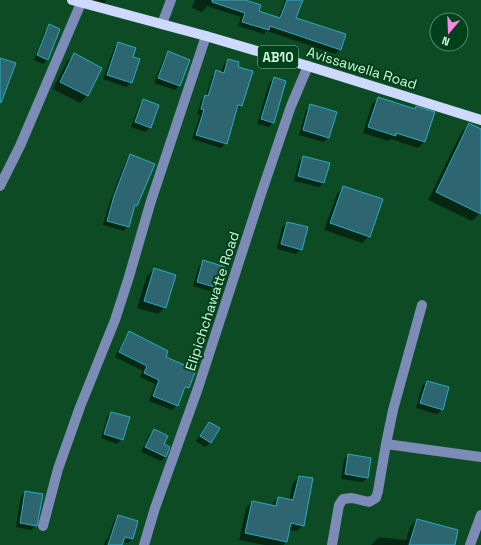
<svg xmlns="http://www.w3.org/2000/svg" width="481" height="545" viewBox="0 0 481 545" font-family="'Space Grotesk',sans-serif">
<rect width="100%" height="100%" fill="#0d4b25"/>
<path fill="#0007" d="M84 0H107L102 7Z
M195 0H242L258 12 278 18 285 0H302L295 19 345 34 340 50 335 54 267 31 264 34 238 26 241 17 207 6 202 12 192 8Z
M50 25 48 59 43 64 34 60 45 30Z
M118 43 131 58 139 60 131 83 126 87 103 79 114 48Z
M168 53 179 86 175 90 154 83 164 57Z
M74 55 101 68 87 96 80 103 53 89 67 61Z
M228 60 236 67 252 72 241 106 237 110H236L226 143 221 148 192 139 200 115 197 114 201 101 206 96 212 76 216 72 221 73 224 64Z
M274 78 273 122 269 127 257 124 269 83Z
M378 98 414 109 416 108 433 113 424 142 418 148 391 139 389 141 363 133 372 104Z
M143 100 158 106 150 128 145 132 131 127 139 105Z
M311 106 328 137 324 142 299 135 306 110Z
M469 125 481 130V212L472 221 428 200 461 133Z
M131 155 137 205 133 209 128 226 124 231 103 225 110 201 126 160Z
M303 157 329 163 324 183 319 187 294 181 299 161Z
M343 187 369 236 362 243 324 230 337 194Z
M287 223 301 249 296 254 277 249 282 227Z
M204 261 217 288 213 292 193 286 199 266Z
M154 269 165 307 158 314 137 308 147 276Z
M129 332 164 357 188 387 183 392 182 391 177 405 172 410 149 401 155 384 140 377 143 371 115 357 125 337Z
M427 382 442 409 437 414 416 408 422 386Z
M112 413 122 439 117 444 101 438 107 417Z
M209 423 219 428 210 443 205 447 196 441 205 427Z
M154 430 163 445 169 448 165 457 161 461 141 452 149 435Z
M349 455 367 478 363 482 341 479 344 459Z
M299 477 303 525 297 531 289 530 286 542 283 545H265L239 540 246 508 252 502 272 506V504L278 498 289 500 293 483Z
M25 492 36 525 31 530 16 527 21 496Z
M118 516 132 539 128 543 123 542 121 545H104L105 541 108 538 114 520Z
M417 520 454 545H371L379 537 406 540 410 527Z"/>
<path fill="#2d6670" stroke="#2aabc0" d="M212 0H245L261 5 259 11 280 18 287 0H303L296 18 346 34 341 50 270 26 269 30 242 22 245 13 212 2Z
M49 24 60 29 48 60 37 55Z
M118 42 136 48 133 57 140 59 132 83 107 75Z
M168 51 190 60 180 86 158 78Z
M74 53 102 68 88 96 60 82Z
M0 58 16 63 1 103 0 102Z
M228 59 239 62 238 67 253 71 242 106 238 105 227 144 196 135 204 110 201 109 205 95 208 96 216 70 224 73Z
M274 77 286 81 274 123 261 119Z
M378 97 415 109 416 106 435 112 425 142 396 133V136L368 127Z
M143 99 159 105 151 128 135 122Z
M310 104 337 112 329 138 303 130Z
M469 123 481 129V214L436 192Z
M130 154 155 164 137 206 135 205 129 227 107 221 114 196Z
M303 156 330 163 324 183 298 176Z
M343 186 383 199 370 237 330 223Z
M287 222 308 227 302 250 281 244Z
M203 260 225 267 218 288 197 282Z
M154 268 176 275 166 308 144 301Z
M129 331 168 351 166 357 196 370 189 388 185 387 178 406 153 396 159 380 144 373 147 366 119 352Z
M427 381 449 387 443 410 420 403Z
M111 412 130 417 123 440 104 434Z
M209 422 220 428 211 443 200 436Z
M154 429 168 436 164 444 170 447 166 457 145 447Z
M348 454 371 458 368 478 345 474Z
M299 476 313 478 304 526 291 523 287 542 245 533 252 501 276 506 278 497 293 500Z
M25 491 43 494 37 526 20 523Z
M118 515 138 521 133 539 125 537 122 545H108Z
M417 519 458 530 455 545H409Z"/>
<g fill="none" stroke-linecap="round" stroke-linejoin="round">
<path stroke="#7d8bb7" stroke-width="10" d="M162 24 171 0
M0 186 20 146 81 3
M386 444 481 457
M43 526 58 469 80 407 115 320 128 280 151 201 206 36
M144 545 155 508 198 388 261 194 291 106 308 66
M332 545 339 505 343 499 352 498 369 502 376 498 378 491 386 444 393 410 422 305
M470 545 481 515"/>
<path stroke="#ced9fe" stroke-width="10" d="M72 0 206 36 308 66 481 120"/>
</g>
<g text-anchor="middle" stroke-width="4" stroke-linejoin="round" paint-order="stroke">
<rect fill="#00401b" stroke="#92bfa0" stroke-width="1" x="258" y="46" width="40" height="22" rx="3"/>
<g font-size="13" font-weight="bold" fill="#d1f6d9">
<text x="278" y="62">AB10</text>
</g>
<g font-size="14" fill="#d1f6d9" stroke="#00401b">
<text transform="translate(362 68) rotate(17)" y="5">Avissawella Road</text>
<text transform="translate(212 301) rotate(-72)" y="5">Elipichchawatte Road</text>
</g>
</g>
<g transform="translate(449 32) rotate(199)"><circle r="19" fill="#00401b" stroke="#548967"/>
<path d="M0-3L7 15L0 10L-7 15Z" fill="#f888eb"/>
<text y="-6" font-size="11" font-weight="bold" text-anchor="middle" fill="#d1f6d9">N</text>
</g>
</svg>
